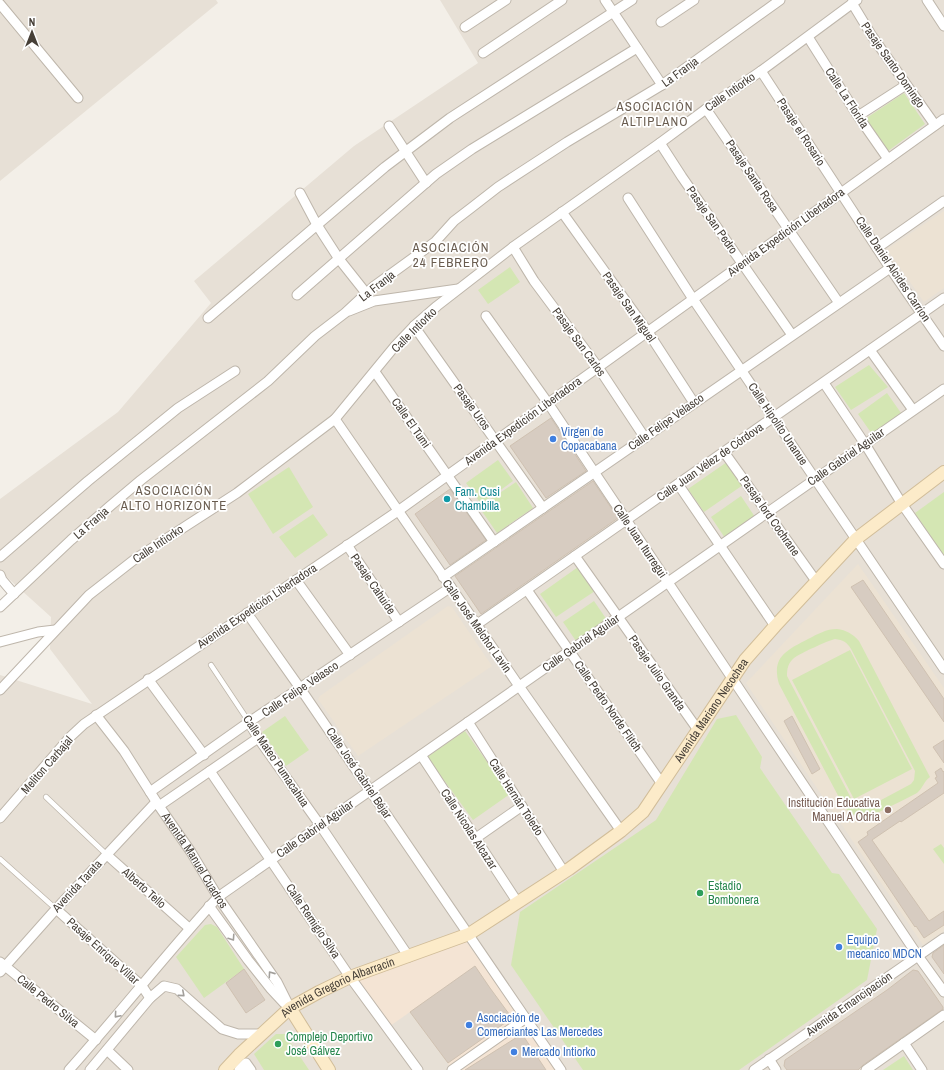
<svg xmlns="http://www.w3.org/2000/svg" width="944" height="1070" viewBox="0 0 944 1070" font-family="'Archivo Narrow',sans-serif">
<rect width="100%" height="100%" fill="#f3efe8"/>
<path fill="#e7e0d6" d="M0 0H216L218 3 0 181Z
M440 0H944V1070H0V675L92 704 50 649 51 617 0 571V499L118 412 211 303 194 281 354 146 478 63Z"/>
<path fill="#f4e4d4" d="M465 940 546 1052 558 1070H450L448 1063 410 1012 390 1026 357 979Z"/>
<path fill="#ece2d3" d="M944 211V288L924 302 887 249Z
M858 564 944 688V931L923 945 746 683Z
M448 606 452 607 492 666 358 756 318 699 320 696Z"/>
<path fill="#d4e6b3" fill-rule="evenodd" d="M904 93 925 124 888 151 865 119Z
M510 267 520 282 488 304 478 290Z
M869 365 888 387 851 410 835 387Z
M887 393 901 413 872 434 858 414Z
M498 460 513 481 481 504 466 483Z
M727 462 743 485 704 512 688 489Z
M289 467 313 507 273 534 248 494Z
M516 482 533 508 497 533 479 507Z
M944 492V556L915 513Z
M741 496 755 517 725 538 711 517Z
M313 514 328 535 295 558 279 537Z
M578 567 595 591 556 617 540 594Z
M594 601 607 620 576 641 563 622Z
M837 629C846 630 853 634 859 641L930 777C924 781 923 788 917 793 908 798 899 802 889 807 872 816 857 824 843 805L779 684C771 657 787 650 808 639 818 634 826 629 837 629ZM835 639C843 640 847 642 851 649L915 771 914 780 911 784 868 807C860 807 857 806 852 800L787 676C787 669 788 663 794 658 801 653 827 641 835 639Z
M850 650 912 769 854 799 792 680Z
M736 715 762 757 760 768 832 873 839 874 877 929 867 980 739 1070H583L511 965 520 912 656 820 717 719Z
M285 716 309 750 286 766 262 732Z
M465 731 510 794 473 820 427 757Z
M941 844 944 848V864L933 849Z
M211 924 217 927 244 969 204 998 176 957 205 925Z
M276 1034H285L309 1070H264L254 1054Z
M904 1056 913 1070H883Z"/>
<path fill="#d7ccc1" stroke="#cfc1b1" d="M551 418 586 471 546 498 510 446Z
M593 481 618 518 481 614 455 576Z
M450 489 486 540 450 565 415 514Z
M863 580 944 699V722L851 587Z
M792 716 820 769 812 774 784 721Z
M944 740V763L933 747Z
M941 768 943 772 944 771V793L901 822 900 821 872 840 929 921 944 911V925L924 938 916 926 915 927 858 842 868 835 867 832 938 783 935 778 937 777 935 772Z
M944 945V974L932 957 933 953Z
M475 966 490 988 512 1018 448 1063 410 1012Z
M244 969 265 1000 246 1013 226 983Z
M913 970 918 971 943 1007V1009L863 1065 858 1070H787L784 1066 785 1060 887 990Z
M522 1034 546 1070H465Z"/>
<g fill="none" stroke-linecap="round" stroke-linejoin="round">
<g stroke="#beb6ab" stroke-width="6">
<path id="lane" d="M211 665 249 722
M46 797 107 855
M0 859 56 909"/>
</g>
<g stroke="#beb6ab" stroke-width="11">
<g id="street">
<path d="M605 0 662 85"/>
<path d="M927 0 944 26"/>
<path d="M852 3 872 36 935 125"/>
<path d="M0 4 78 98"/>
<path d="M661 22 694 0"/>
<path d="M465 27 506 0"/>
<path d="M808 37 858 116 888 159"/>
<path d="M483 53 562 0"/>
<path d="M761 71 890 268 944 346"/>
<path d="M706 109 839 303"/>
<path d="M858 116 906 85"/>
<path d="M389 126 426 183"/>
<path d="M660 143 682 177 792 335"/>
<path d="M300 193 317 225 339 259 366 293"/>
<path d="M628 198 693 299 944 669"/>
<path d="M562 212 648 332 694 403"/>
<path d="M513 247 534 281 598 367 645 438"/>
<path d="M877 248 944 201"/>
<path d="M297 295 436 174 472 149 637 48"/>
<path d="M349 311 374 301 458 289"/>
<path d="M486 316 548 403 918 956 944 992"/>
<path d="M208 318 385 167 450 118 632 0"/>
<path d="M414 326 543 508"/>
<path d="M870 350 913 410"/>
<path d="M375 372 494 542"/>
<path d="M824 383 865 444 902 504 944 564"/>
<path d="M335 419 519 686 621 831"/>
<path d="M724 452 816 581"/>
<path d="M678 484 775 626"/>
<path d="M347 545 399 622"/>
<path d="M575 556 698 730"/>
<path d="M0 557 88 481 178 408 235 371"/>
<path d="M0 575 2 580 14 594"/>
<path d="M443 577 890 268"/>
<path d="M296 580 350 655"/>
<path d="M527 590 662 784"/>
<path d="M0 607 71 540 109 507 141 480 268 381 315 336 345 313 373 287 435 242 454 221 471 208 498 187 567 142 662 85 780 0"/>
<path d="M247 613 300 688 561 1070"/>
<path d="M476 625 944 298"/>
<path d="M0 642 38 632 55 630"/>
<path d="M148 679 204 755"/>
<path d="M0 690 89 595 135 559 237 493 335 419 395 346 414 326 437 306 513 247 660 143 706 109 761 71 857 0"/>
<path id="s1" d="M96 715 124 751 159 806 191 852 218 897 277 982 290 1008"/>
<path d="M249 722 258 738 320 825 409 957"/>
<path d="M468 722 564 872"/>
<path d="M421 755 518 903"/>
<path d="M210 771 350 977 418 1070"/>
<path d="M150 792 249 722 451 587"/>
<path d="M159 806 258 738"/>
<path d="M0 818 70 737 84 724 398 511 944 119"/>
<path d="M476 838 522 806"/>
<path d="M107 855 189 928"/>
<path d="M209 906 248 960 271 989 284 1003"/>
<path d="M56 909 142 986 150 998"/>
<path d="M0 962 96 1040"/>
<path d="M0 972 56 909 156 802"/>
<path d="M904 1043 922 1070"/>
<path d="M107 1050 128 1070"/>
<path d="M769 1059 776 1070"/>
<path d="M69 1070C120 1013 167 953 218 897L944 389"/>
<path d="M90 1070 150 998 164 986 177 989 222 1029 238 1034H262"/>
<path d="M239 1070 246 1063 251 1070"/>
<path d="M452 1070 526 1018"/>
<path d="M754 1070 944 938"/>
<path d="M866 1070 944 1015"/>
</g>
</g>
<g stroke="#d1bd99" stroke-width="14">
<g id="secondary">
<path d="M290 1008 329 1070"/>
<path id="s2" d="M225 1070 239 1055 290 1008 319 992 350 977 469 934 569 869 621 831 643 812 745 660 775 626 856 539 944 472"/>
</g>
</g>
<use href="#lane" stroke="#fff" stroke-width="4.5"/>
<use href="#street" stroke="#fff" stroke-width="9"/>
<use href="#secondary" stroke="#fcebc9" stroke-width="12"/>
</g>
<defs><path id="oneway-chevron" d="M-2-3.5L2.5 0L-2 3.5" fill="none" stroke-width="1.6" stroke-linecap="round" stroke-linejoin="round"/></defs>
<g stroke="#a29f9b">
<use href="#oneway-chevron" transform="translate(232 938) rotate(56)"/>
<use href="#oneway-chevron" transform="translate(271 974) rotate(-125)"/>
<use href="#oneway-chevron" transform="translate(182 994) rotate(41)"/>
<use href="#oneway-chevron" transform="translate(117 1015) rotate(131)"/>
</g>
<g fill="#3f7fe0" stroke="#fff" stroke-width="1.5">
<circle cx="553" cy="439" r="4"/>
<circle cx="839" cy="947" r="4"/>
<circle cx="469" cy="1025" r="4"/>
<circle cx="514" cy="1052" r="4"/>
</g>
<circle fill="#0f9aa8" stroke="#fff" stroke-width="1.5" cx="447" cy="499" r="4"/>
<circle fill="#8d6e63" stroke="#fff" stroke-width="1.5" cx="888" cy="810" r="4"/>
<g fill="#2e9e5b" stroke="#fff" stroke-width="1.5">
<circle cx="700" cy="893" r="4"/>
<circle cx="278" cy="1044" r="4"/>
</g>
<g text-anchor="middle" stroke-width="3.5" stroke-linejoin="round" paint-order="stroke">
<g font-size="12" fill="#463f37" stroke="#fff">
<text transform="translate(893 65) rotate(55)" y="4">Pasaje Santo Domingo</text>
<text transform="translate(680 72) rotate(-36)" y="4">La Franja</text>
<text transform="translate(730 92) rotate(-35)" y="4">Calle Intiorko</text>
<text transform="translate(847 98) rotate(57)" y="4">Calle La Florida</text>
<text transform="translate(801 132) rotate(57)" y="4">Pasaje el Rosario</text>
<text transform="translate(752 176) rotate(56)" y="4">Pasaje Santa Rosa</text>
<text transform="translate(712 220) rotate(55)" y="4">Pasaje San Pedro</text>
<text transform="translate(786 232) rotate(-36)" y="4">Avenida Expedición Libertadora</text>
<text transform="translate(893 269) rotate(56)" y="4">Calle Daniel Alcides Carrion</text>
<text transform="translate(377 286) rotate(-38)" y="4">La Franja</text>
<text transform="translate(629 307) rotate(55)" y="4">Pasaje San Miguel</text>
<text transform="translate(414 330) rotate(-45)" y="4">Calle Intiorko</text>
<text transform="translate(579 342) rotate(54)" y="4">Pasaje San Carlos</text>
<text transform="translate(472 407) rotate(54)" y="4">Pasaje Uros</text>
<text transform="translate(523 421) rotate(-36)" y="4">Avenida Expedición Libertadora</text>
<text transform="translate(666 422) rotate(-35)" y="4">Calle Felipe Velasco</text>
<text transform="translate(411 423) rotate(55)" y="4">Calle El Tumi</text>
<text transform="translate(778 424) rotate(56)" y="4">Calle Hipolito Unanue</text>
<text transform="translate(846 457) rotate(-35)" y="4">Calle Gabriel Aguilar</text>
<text transform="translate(710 462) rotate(-35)" y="4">Calle Juan Vélez de Córdova</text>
<text transform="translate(770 516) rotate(55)" y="4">Pasaje lord Cochrane</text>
<text transform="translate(91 523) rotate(-41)" y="4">La Franja</text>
<text transform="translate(640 541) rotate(56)" y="4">Calle Juan Iturregui</text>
<text transform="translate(158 544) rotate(-34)" y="4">Calle Intiorko</text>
<text transform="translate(373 584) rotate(56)" y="4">Pasaje Cahuide</text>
<text transform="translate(257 606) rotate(-34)" y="4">Avenida Expedición Libertadora</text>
<text transform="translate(477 626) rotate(55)" y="4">Calle José Melchor Lavín</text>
<text transform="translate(581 643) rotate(-35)" y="4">Calle Gabriel Aguilar</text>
<text transform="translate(657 673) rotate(55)" y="4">Pasaje Julio Granda</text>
<text transform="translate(300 689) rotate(-34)" y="4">Calle Felipe Velasco</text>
<text transform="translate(608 706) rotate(55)" y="4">Calle Pedro Norde Flitch</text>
<text dy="4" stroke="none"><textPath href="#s2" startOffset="619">Avenida Mariano Necochea</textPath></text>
<text transform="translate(276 761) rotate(56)" y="4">Calle Mateo Pumacahua</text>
<text transform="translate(47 765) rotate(-49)" y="4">Meliton Carbajal</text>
<text transform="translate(359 773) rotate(56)" y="4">Calle José Gabriel Béjar</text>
<text transform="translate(516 797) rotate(57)" y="4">Calle Hernán Toledo</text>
<text transform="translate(315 829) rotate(-35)" y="4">Calle Gabriel Aguilar</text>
<text transform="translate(469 829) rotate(57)" y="4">Calle Nicolas Alcazar</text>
<text dy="4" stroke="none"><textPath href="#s1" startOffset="176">Avenida Manuel Cuadros</textPath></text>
<text transform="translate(77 886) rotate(-47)" y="4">Avenida Tarata</text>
<text transform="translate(144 888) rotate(42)" y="4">Alberto Tello</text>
<text transform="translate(313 921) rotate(56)" y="4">Calle Remigio Silva</text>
<text transform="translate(103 951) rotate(42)" y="4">Pasaje Enrique Villar</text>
<text dy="4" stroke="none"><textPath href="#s2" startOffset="142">Avenida Gregorio Albarracín</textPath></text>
<text transform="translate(48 1001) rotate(39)" y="4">Calle Pedro Silva</text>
<text transform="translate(849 1004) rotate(-35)" y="4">Avenida Emancipación</text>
</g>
<g font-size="12" fill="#366cbe" stroke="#fff" text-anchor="start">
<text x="561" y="436">Virgen de<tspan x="561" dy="14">Copacabana</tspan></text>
<text x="847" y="944">Equipo<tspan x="847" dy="14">mecanico MDCN</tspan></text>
<text x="477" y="1022">Asociación de<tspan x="477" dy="14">Comerciantes Las Mercedes</tspan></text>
<text x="522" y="1056">Mercado Intiorko</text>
</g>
<g font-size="12" fill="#0d838f" stroke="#fff" text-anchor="start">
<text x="455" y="496">Fam. Cusi<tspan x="455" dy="14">Chambilla</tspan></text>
</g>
<g font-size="12" fill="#785e54" stroke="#fff" text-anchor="end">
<text x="880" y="807">Institución Educativa<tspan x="880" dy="14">Manuel A Odria</tspan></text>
</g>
<g font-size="12" fill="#27864d" stroke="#fff" text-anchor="start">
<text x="708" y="890">Estadio<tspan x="708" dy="14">Bombonera</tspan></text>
<text x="286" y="1041">Complejo Deportivo<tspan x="286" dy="14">José Gálvez</tspan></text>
</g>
<g font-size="13" letter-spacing="1" fill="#695c4f" stroke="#fff">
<text x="655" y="111">ASOCIACIÓN<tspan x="655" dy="15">ALTIPLANO</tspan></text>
<text x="451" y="252">ASOCIACIÓN<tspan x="451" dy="15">24 FEBRERO</tspan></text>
<text x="174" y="495">ASOCIACIÓN<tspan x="174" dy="15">ALTO HORIZONTE</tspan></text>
</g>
</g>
<g transform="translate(32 32)" stroke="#ffffff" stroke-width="3" paint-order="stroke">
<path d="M0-3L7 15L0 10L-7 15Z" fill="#463f37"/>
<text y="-6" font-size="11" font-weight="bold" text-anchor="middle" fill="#463f37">N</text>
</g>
</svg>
